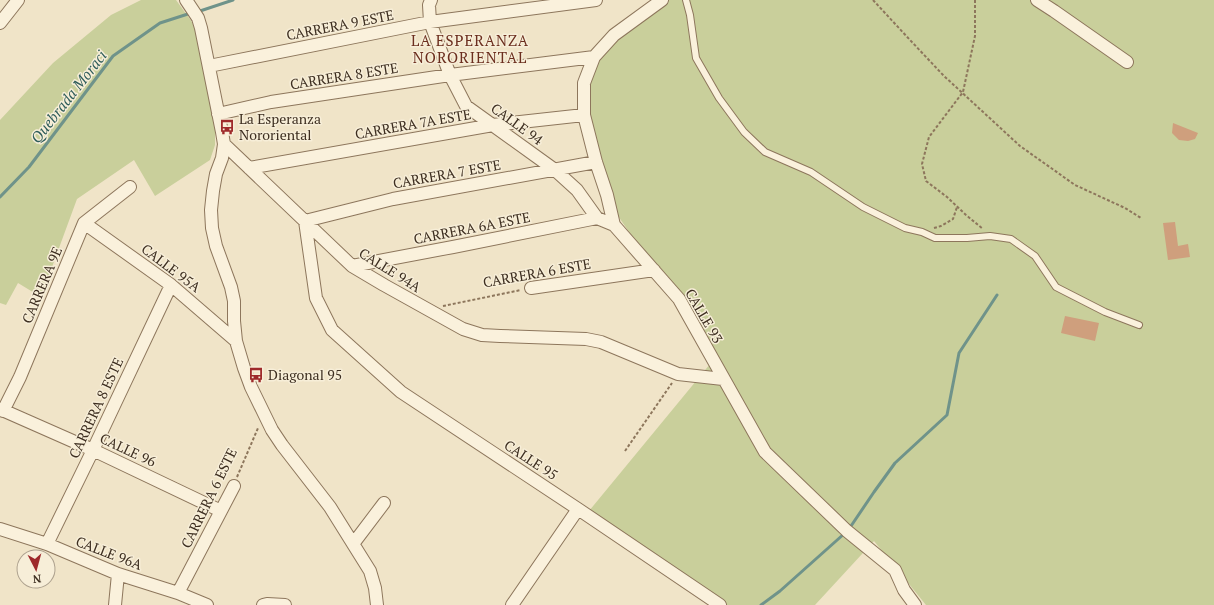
<svg xmlns="http://www.w3.org/2000/svg" width="1214" height="605" viewBox="0 0 1214 605" font-family="'PT Serif',serif">
<rect width="100%" height="100%" fill="#f0e4c8"/>
<path fill="#c9cf9b" d="M141 0H176L192 22 199 39 215 129V145L210 160 155 196 134 160 77 199 41 297 18 283 6 305 0 303V120L53 63 111 15Z
M657 0H1214V605H926L874 541 815 605H716L589 511 715 358 614 210 590 150 578 106 586 59 621 22Z"/>
<g fill="none" stroke-linecap="round" stroke-linejoin="round">
<path stroke="#6f938a" stroke-width="3" d="M197 12 233 0
M0 197 29 167 113 56 160 23 191 13
M849 529 874 492 895 463 947 415 959 353 997 295
M761 605 780 591 845 533"/>
</g>
<path fill="#cf9f7d" d="M1173 123 1198 133 1195 139 1188 141 1179 140 1172 133Z
M1175 222 1178 246 1188 244 1190 257 1168 260 1163 223Z
M1065 316 1099 323 1095 341 1061 333Z"/>
<g fill="none" stroke-linecap="round" stroke-linejoin="round">
<g stroke="#8d765c" stroke-width="8">
<path id="service" d="M686 0 690 15 696 58 719 98 744 132 765 152 811 172 863 207 905 228 922 232 935 238H967L990 236 1011 239 1035 256 1056 287 1105 312 1139 325"/>
</g>
<g stroke="#8d765c" stroke-width="14">
<path id="minor" d="M186 0 198 18 201 28 222 132 224 144 222 158 216 174 213 191 211 210 212 228 216 246 231 287 234 301V321L236 341 244 368 251 387 272 430 282 445 330 507 370 571 375 588 377 605
M431 0 429 5 430 22 450 75 466 106 555 170 577 190 597 218 614 225
M662 0 614 35 594 57 584 83V115L596 162 607 195 614 225 679 299 765 452 847 531 895 570 904 590 915 605
M1037 0 1054 11 1127 62
M0 23 18 0
M209 66 430 22 596 0
M218 114 271 102 450 75 594 57
M224 144 352 266 384 285 463 329 482 335 500 336 586 339 601 342 678 374 723 379
M596 162 393 199 305 221 316 298 332 330 401 392 578 509 720 605
M249 168 493 125 584 115
M84 223 171 285 236 341
M352 266 453 247 597 218
M531 288 654 270
M0 409 93 450 221 511
M3 411 20 377 84 223 130 187
M0 529 47 544 118 574 178 593 207 605
M47 544 93 450 171 285
M353 544 384 503
M178 593 234 486
M115 605 118 574
M263 605 267 604 285 605
M512 605 578 509"/>
</g>
<path stroke="#8d765c" stroke-width="2" stroke-dasharray="3 2" stroke-linecap="butt" d="M873 0 910 40 944 76 1020 146 1075 185 1125 208 1141 218
M975 0V36L963 92 929 137 922 164 926 181 947 197 966 215 983 229
M934 228 941 226 953 219 957 207
M443 306 521 290
M625 451 672 383
M237 477 258 428"/>
<use href="#service" stroke="#faf1dc" stroke-width="6"/>
<use href="#minor" stroke="#faf1dc" stroke-width="12"/>
</g>
<defs>
<g id="bus-bare" transform="scale(1.2)"><path d="M-5-6H5V4H4V6H2V4H-2V6H-4V4H-5ZM-3.5-4V0h7V-4ZM-3.5 1.2v1.5H-2V1.2ZM2 1.2v1.5H3.5V1.2Z" fill="#9e2a2b" stroke="#f7eed8" stroke-width="2.5" paint-order="stroke"/></g>
</defs>
<g fill-rule="evenodd">
<use href="#bus-bare" x="227" y="127"/>
<use href="#bus-bare" x="256" y="375"/>
</g>
<g text-anchor="middle" stroke-width="3" stroke-linejoin="round" paint-order="stroke">
<g font-size="14" fill="#3d2e20" stroke="#f7eed8">
<text transform="translate(340 25) rotate(-11)" y="5">CARRERA 9 ESTE</text>
<text transform="translate(344 76) rotate(-9)" y="5">CARRERA 8 ESTE</text>
<text transform="translate(413 124) rotate(-10)" y="5">CARRERA 7A ESTE</text>
<text transform="translate(517 124) rotate(36)" y="5">CALLE 94</text>
<text transform="translate(447 174) rotate(-10)" y="5">CARRERA 7 ESTE</text>
<text transform="translate(472 228) rotate(-11)" y="5">CARRERA 6A ESTE</text>
<text transform="translate(171 268) rotate(37)" y="5">CALLE 95A</text>
<text transform="translate(390 270) rotate(32)" y="5">CALLE 94A</text>
<text transform="translate(537 273) rotate(-10)" y="5">CARRERA 6 ESTE</text>
<text transform="translate(42 285) rotate(-67)" y="5">CARRERA 9E</text>
<text transform="translate(704 316) rotate(60)" y="5">CALLE 93</text>
<text transform="translate(96 408) rotate(-65)" y="5">CARRERA 8 ESTE</text>
<text transform="translate(128 450) rotate(25)" y="5">CALLE 96</text>
<text transform="translate(531 460) rotate(33)" y="5">CALLE 95</text>
<text transform="translate(209 498) rotate(-64)" y="5">CARRERA 6 ESTE</text>
<text transform="translate(109 553) rotate(21)" y="5">CALLE 96A</text>
</g>
<g font-size="14" fill="#3d2e20" stroke="#f7eed8" text-anchor="start">
<text x="239" y="124">La Esperanza<tspan x="239" dy="16">Nororiental</tspan></text>
<text x="268" y="380">Diagonal 95</text>
</g>
<g font-size="15" letter-spacing="1" fill="#6b2e1e" stroke="#f7eed8">
<text x="470" y="46">LA ESPERANZA<tspan x="470" dy="17">NORORIENTAL</tspan></text>
</g>
<g font-size="15" font-style="italic" fill="#2f5d5a" stroke="#f7eed8">
<text transform="translate(69 97) rotate(-52)" y="5">Quebrada Moraci</text>
</g>
</g>
<g transform="translate(36 569) rotate(174)"><circle r="19" fill="#f7eed8" stroke="#ada18e"/>
<path d="M0-3L7 15L0 10L-7 15Z" fill="#9e2a2b"/>
<text y="-6" font-size="11" font-weight="bold" text-anchor="middle" fill="#3d2e20">N</text>
</g>
</svg>
